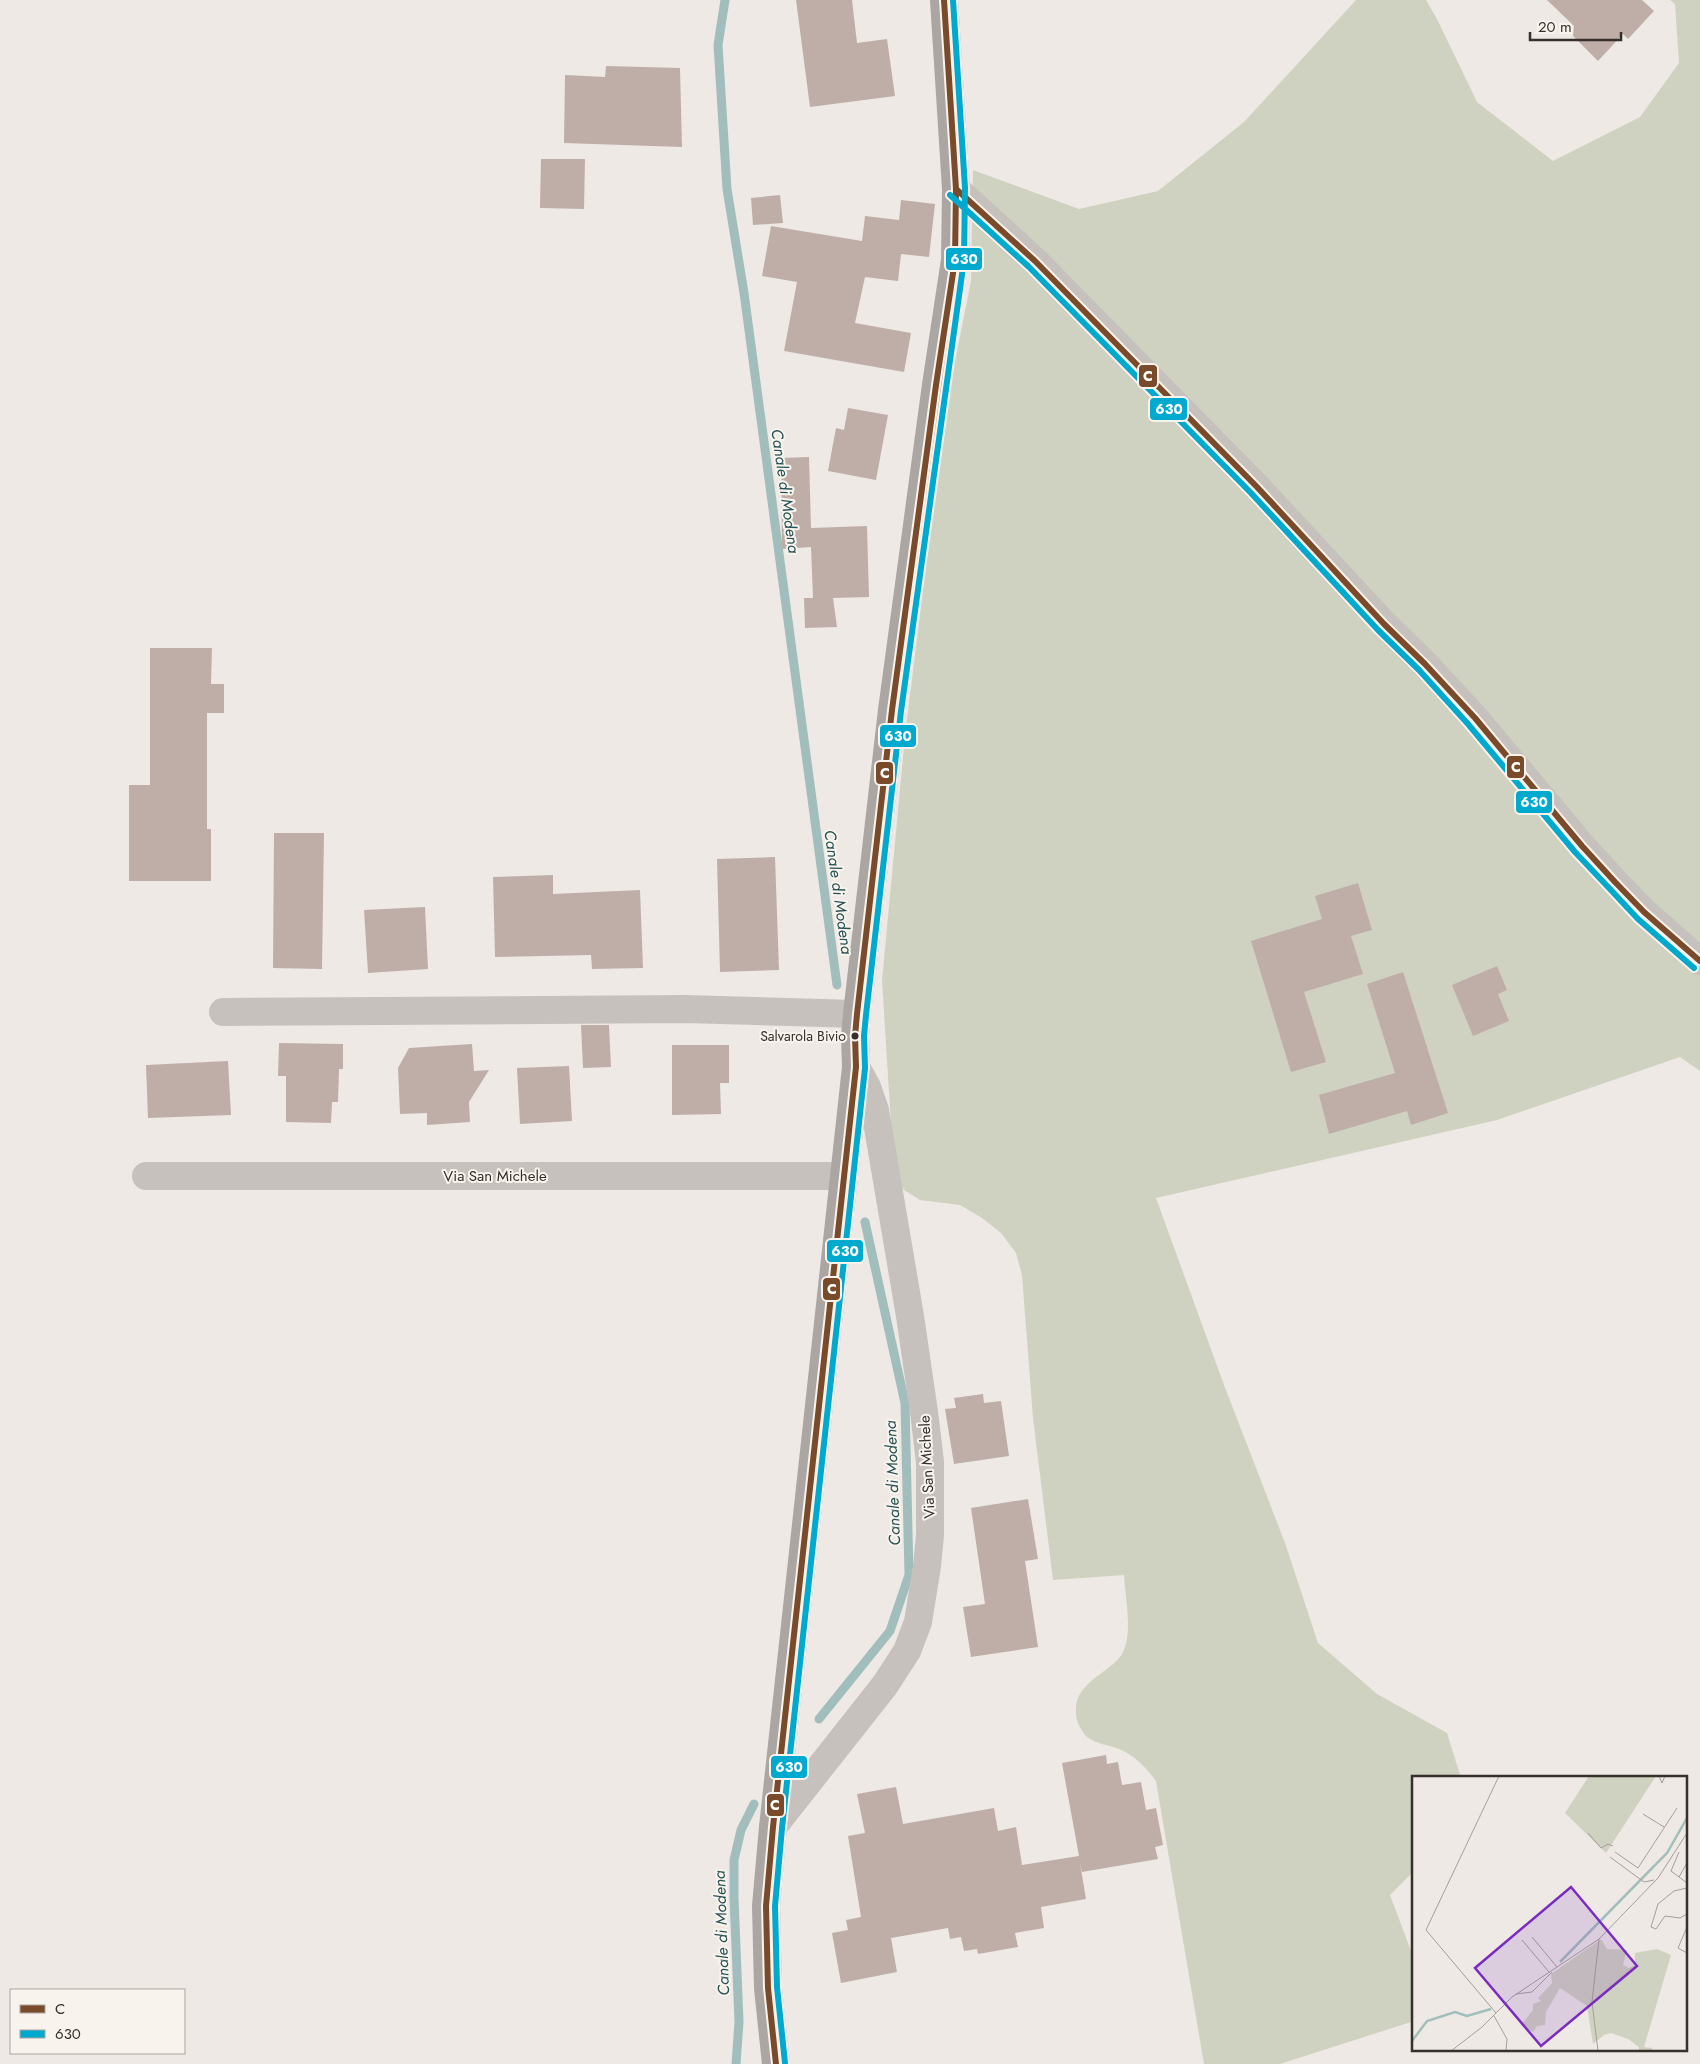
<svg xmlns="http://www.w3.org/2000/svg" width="1700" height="2064" viewBox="0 0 1700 2064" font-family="Jost,sans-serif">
<rect width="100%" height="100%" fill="#eee9e4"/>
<path fill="#cfd2c0" d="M1356 0H1426L1437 19 1477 102 1553 161 1640 117 1679 63 1675 4 1670 0H1700V1071L1680 1057 1497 1120 1156 1198 1224 1385 1285 1543 1318 1643 1377 1694 1447 1733 1461 1778H1414V1871L1390 1895 1414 1959V2021L1280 2064H1204L1156 1781C1146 1768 1136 1756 1119 1749 1109 1745 1096 1744 1087 1737 1081 1731 1076 1721 1076 1713 1073 1681 1114 1672 1123 1652 1133 1633 1125 1596 1124 1575L1053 1580 1033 1418 1022 1275 1016 1253 1001 1233 982 1218 960 1205 920 1200 904 1190 894 1171 882 981 905 736 945 411 971 281 973 170 1079 209 1158 191 1244 122Z"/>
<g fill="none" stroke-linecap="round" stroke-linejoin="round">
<path stroke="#a2bebc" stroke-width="9" d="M725 0 718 45 727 189 744 293 837 985
M819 1719 890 1631 909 1575 905 1403 865 1222
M736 2064 739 2022 734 1898V1860L741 1830 754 1804"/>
</g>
<path fill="#bfaea8" d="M796 0H852L857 43 887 39 895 96 810 107Z
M1547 0H1642L1654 11 1628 39 1623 34 1598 61 1573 36 1574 26Z
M606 66 680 68 682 147 564 143 565 75 605 77Z
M541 159H585L584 209 540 208Z
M780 195 783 223 753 225 751 198Z
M901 200 935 204 929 257 901 254 898 281 865 277 855 323 911 333 904 372 784 351 797 282 762 276 771 226 862 241 865 216 899 220Z
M848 408 888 415 876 480 828 471 836 428 844 430Z
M809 457 811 528 867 526 869 597 833 598 837 627 805 628 804 598H813L811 547 782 549 781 458Z
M150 648H212L211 684H224V713H207V829H211V881H129V785H150Z
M274 833H324L322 969 273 968Z
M775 857 779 970 720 972 717 859Z
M553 875V894L640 890 643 968 592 969 591 955 495 957 493 877Z
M1358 883 1372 930 1351 936 1363 974 1304 992 1326 1062 1291 1072 1251 941 1322 919 1315 896Z
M425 907 428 969 368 973 364 910Z
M1497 966 1507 990 1498 994 1509 1021 1473 1036 1452 985Z
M1403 972 1448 1113 1411 1125 1407 1111 1329 1134 1319 1095 1395 1073 1367 984Z
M581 1025H609L611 1067 583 1068Z
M279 1043 343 1044V1069H339L338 1102H332L331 1123 286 1122V1076H278Z
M472 1044 474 1071 489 1070 469 1102 470 1122 427 1125V1113L400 1114 398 1068 409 1048Z
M672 1045H729V1083H720L721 1114 672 1115Z
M228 1061 231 1115 148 1118 146 1065Z
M569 1066 572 1121 520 1124 517 1068Z
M983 1394 984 1403 1001 1401 1009 1456 954 1464 945 1409 956 1408 954 1398Z
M1028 1499 1038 1559 1025 1561 1038 1647 971 1657 963 1607 985 1604 971 1508Z
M1106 1755 1107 1764 1118 1762 1122 1785 1141 1782 1146 1810 1156 1808 1163 1845 1155 1847 1158 1859 1082 1872 1080 1863 1086 1899 1041 1907 1044 1928 1015 1933 1018 1947 978 1954 977 1949 964 1951 961 1937 950 1939 948 1928 891 1938 897 1972 841 1983 832 1933 848 1930 846 1920 861 1917 848 1836 865 1833 857 1794 896 1787 903 1824 994 1808 998 1831 1016 1827 1022 1865 1079 1856 1062 1763Z"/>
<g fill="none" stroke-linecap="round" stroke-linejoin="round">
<path stroke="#c6c1bd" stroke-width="28" d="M956 189 1035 261 1257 487 1384 624 1425 664 1475 718 1582 846 1615 882 1644 912 1700 961
M223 1012 685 1009 857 1014
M146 1176H844
M773 1827 885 1685 907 1651 918 1622 927 1566 930 1535V1462L924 1412 910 1316 875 1110 867 1087 856 1067"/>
<path stroke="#aba6a2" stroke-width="28" d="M776 2064 768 1988 766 1906 773 1827 856 1067 855 1036 857 1014 892 710 936 385 955 260 956 189 944 0"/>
<g stroke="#f9f3ed" stroke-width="10">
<path id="bus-1" d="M956 189 1035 261 1257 487 1384 624 1425 664 1475 718 1582 846 1615 882 1644 912 1700 961
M776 2064 768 1988 766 1906 773 1827 856 1067 855 1036 857 1014 892 710 936 385 955 260 956 189 944 0"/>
</g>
<g stroke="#f9f3ed" stroke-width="10">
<path id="bus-2" d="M950 195 1029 267 1251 493 1378 630 1419 670 1468 724 1575 852 1609 888 1638 919 1694 968
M785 2063 777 1987 775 1906 782 1828 865 1068 864 1036 866 1015 901 711 964 260 965 188 953 0"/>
</g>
<use href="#bus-1" stroke="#7a4b2a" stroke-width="6"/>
<use href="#bus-2" stroke="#00a9ce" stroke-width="6"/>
</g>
<circle fill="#372f2b" stroke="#f9f3ed" stroke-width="2" cx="855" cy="1036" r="4.5"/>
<g text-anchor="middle" stroke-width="4" stroke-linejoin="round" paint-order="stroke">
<g font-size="14" fill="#372f2b" stroke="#f9f3ed" text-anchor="end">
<text x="846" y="1041">Salvarola Bivio</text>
</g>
<g font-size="15" fill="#372f2b" stroke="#f9f3ed">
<text x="495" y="1181">Via San Michele</text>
<text transform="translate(927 1467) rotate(-93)" y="5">Via San Michele</text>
</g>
<g font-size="16" font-style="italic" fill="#255355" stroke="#f9f3ed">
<text transform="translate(786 491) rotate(82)" y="6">Canale di Modena</text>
<text transform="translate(839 892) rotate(82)" y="6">Canale di Modena</text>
<text transform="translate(892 1483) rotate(-92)" y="6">Canale di Modena</text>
<text transform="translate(721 1933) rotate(-92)" y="6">Canale di Modena</text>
</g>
</g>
<g transform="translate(1412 1776)">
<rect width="275" height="275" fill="#eee9e4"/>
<path d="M177 0H244L194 77 153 37ZM189 163 195 173 215 174 211 189 217 192 223 189V177L245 173 259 179 232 271 240 272V275H227V271L216 263 199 257 192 259 181 268 175 230 148 212 134 236 133 249 125 250 121 256 109 249 121 234V228L129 225 126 222 140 207 139 198Z" fill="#cfd2c0"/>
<path fill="none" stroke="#a2bebc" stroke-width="2.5" d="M148 186 255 77 275 42M0 265 15 245 43 236 55 240 79 233"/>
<path fill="none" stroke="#a59f9a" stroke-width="1" d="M247 0 250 7 253 0M231 38 252 51M176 57 189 72 196 68 201 70M203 76 226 92 265 32M267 76 259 95 275 107M198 81 232 106 242 104M267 101 275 87M275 112 262 115 246 128 239 151 244 153 253 140 268 142 275 138M275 151 266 172 275 177M120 161 145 191M110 164 137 196M104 218 120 216 140 196M84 237 14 154 87 0M82 240 95 263 94 275M39 275 70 251 100 221 187 163 246 102 275 57M186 275 180 226 187 163"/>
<path fill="#7b2cbf" fill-opacity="0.15" stroke="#7b2cbf" stroke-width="2.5" d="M159 111 225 190 129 270 63 192Z"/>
<rect width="275" height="275" fill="none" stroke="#372f2b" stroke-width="2.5"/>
</g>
<g stroke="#f9f3ed" stroke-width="2">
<rect x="945" y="247" width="38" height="24" rx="5" fill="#00a9ce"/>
<rect x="1138" y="364" width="20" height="24" rx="5" fill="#7a4b2a"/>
<rect x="1149" y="397" width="39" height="24" rx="5" fill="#00a9ce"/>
<rect x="879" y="724" width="38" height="24" rx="5" fill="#00a9ce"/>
<rect x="1506" y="755" width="19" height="24" rx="5" fill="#7a4b2a"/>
<rect x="875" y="761" width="19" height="24" rx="5" fill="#7a4b2a"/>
<rect x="1515" y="790" width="38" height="24" rx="5" fill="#00a9ce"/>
<rect x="826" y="1239" width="38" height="24" rx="5" fill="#00a9ce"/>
<rect x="822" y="1277" width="19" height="24" rx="5" fill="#7a4b2a"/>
<rect x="770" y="1755" width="38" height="24" rx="5" fill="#00a9ce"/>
<rect x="766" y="1793" width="19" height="24" rx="5" fill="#7a4b2a"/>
</g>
<g font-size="14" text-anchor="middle" font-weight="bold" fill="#fff">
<text x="964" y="264">630</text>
<text x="1148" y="381">C</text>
<text x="1169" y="414">630</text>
<text x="898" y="741">630</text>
<text x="1516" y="772">C</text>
<text x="885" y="778">C</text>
<text x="1534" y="807">630</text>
<text x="845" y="1256">630</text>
<text x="832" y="1294">C</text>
<text x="789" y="1772">630</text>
<text x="775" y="1810">C</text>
</g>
<rect x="10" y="1989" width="175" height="65" fill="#f9f3ed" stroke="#aba59f"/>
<rect x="20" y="2005" width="25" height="8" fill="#7a4b2a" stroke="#aba59f"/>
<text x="55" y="2014" font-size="15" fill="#372f2b">C</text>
<rect x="20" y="2030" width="25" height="8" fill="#00a9ce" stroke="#aba59f"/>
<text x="55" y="2039" font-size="15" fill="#372f2b">630</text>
<path d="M1530 32v8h91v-8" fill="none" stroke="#372f2b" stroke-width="2.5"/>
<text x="1538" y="32" font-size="15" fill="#372f2b" stroke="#f9f3ed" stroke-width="4" paint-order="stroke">20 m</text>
</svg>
